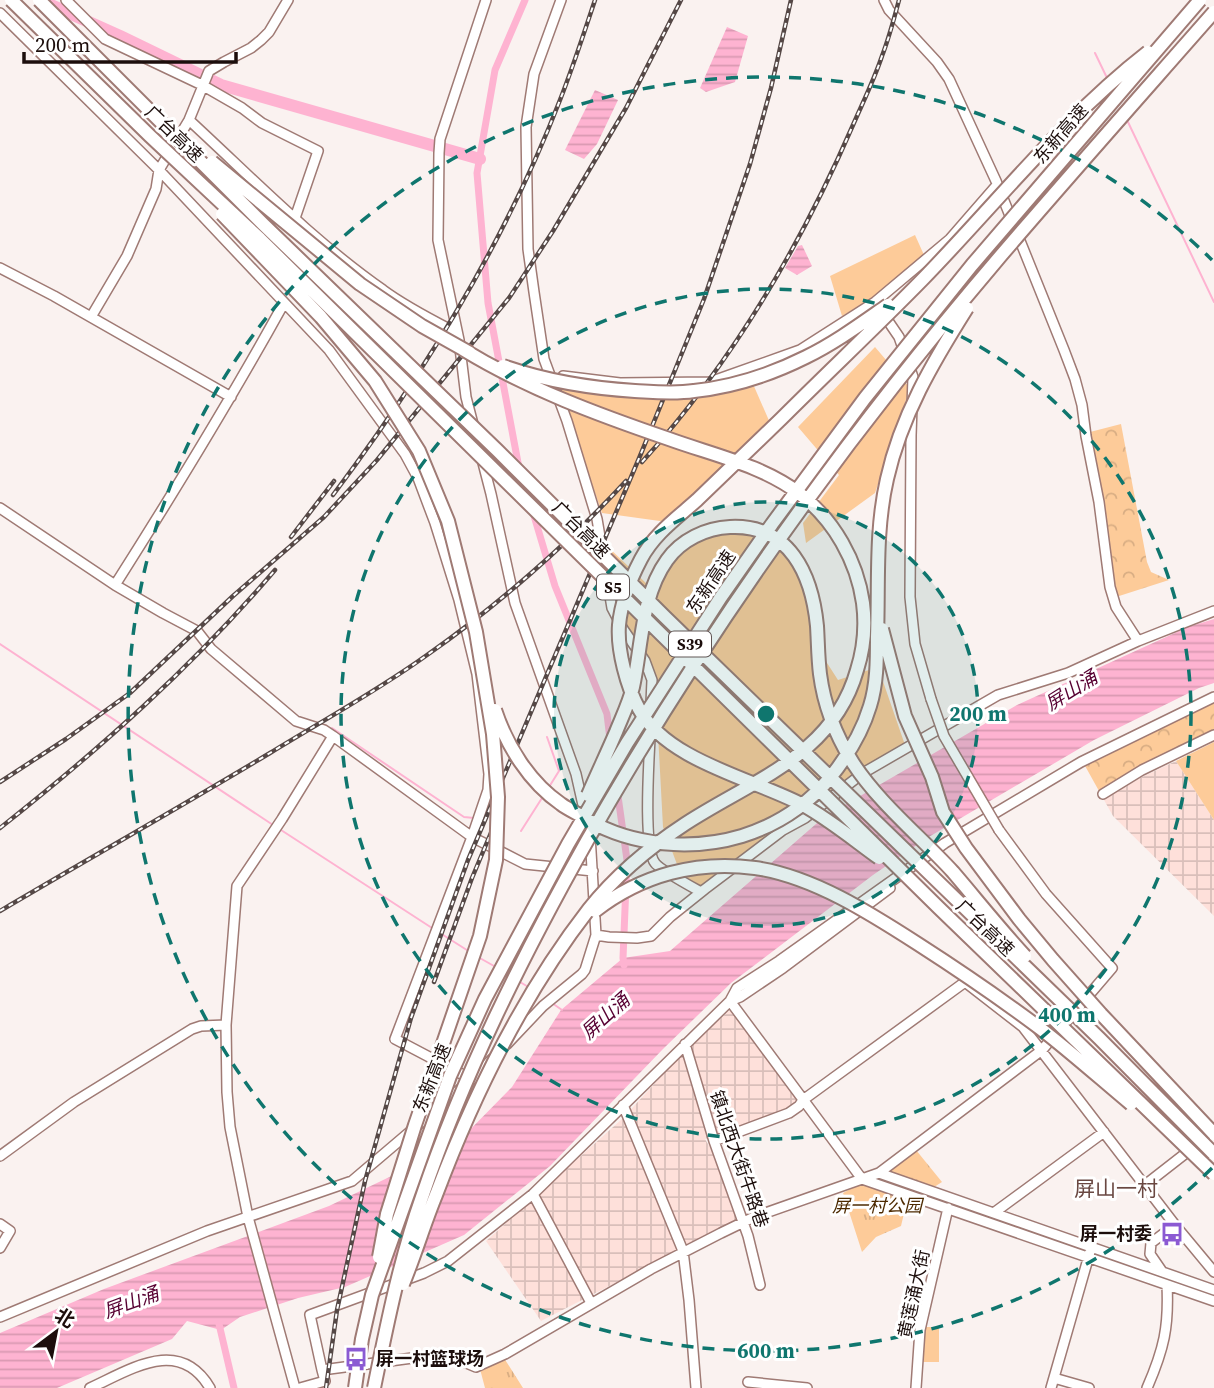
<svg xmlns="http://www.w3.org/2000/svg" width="1214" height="1388" viewBox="0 0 1214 1388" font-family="'Source Serif 4','Noto Sans SC',serif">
<defs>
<pattern id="industrial-grid" width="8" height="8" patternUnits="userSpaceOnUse" patternTransform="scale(1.75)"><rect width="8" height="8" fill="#fee0da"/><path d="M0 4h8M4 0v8" fill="none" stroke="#d9bfba"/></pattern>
<pattern id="forest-crowns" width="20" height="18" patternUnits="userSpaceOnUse" patternTransform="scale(1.75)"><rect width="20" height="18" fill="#fdcb99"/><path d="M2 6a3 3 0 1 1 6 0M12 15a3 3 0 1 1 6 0" fill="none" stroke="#d8ad83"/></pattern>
<pattern id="park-tufts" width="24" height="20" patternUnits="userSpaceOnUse" patternTransform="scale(1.75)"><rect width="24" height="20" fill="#fdcb99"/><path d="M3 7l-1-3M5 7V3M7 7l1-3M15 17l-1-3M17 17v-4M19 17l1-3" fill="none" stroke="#d8ad83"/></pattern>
<pattern id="water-rules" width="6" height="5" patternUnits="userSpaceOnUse" patternTransform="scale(1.75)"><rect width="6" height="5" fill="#feb3d1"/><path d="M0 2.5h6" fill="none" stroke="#d999b2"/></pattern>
</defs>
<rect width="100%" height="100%" fill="#faf2f0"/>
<path fill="url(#industrial-grid)" d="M1176 761 1214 820V916L1113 816 1104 800 1142 777Z
M730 1010 799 1102 759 1121 705 1139 717 1159 740 1219 541 1321 486 1241 622 1119 681 1055Z"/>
<path fill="#fdcb99" d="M915 235 924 255 872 299 842 316 830 276Z
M875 347 910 388 875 493 806 543 803 523 839 475 798 427Z
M753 384 774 432 667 522 602 513 559 389 644 399 724 391Z
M729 531 754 533 790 557 807 593 811 638 838 680 878 667 905 745 867 765 795 815 700 886 681 875 663 827 655 678 648 657 625 623 608 547 648 585 692 543Z
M1214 742V820L1176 761Z
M922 1327H939V1362H922Z"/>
<path fill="url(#forest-crowns)" d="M1121 424 1147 562 1151 572 1169 580 1116 597 1090 432Z
M1214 702V730L1140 766 1099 791 1084 764Z"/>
<path fill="url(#park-tufts)" d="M916 1150 942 1182 906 1205 901 1226 876 1237 862 1252 843 1193 899 1163Z
M504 1358 523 1388H485L480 1369Z"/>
<path fill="url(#water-rules)" d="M727 27 748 36 735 82 706 92 700 88Z
M595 90 618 100 597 144 584 159 565 150Z
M802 245 812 266 797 275 785 268 798 246Z
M1214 619V683L1199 688 1094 740 927 838 873 875 731 983 663 1049 550 1166 464 1235 345 1287 298 1298 240 1317 221 1330 187 1321 172 1339 57 1388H0V1333L104 1289 329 1206 454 1146 512 1087 561 1010 623 958 670 951 824 817 1017 705 1188 627Z"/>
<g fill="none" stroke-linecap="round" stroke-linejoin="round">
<path stroke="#feb3d1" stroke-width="2" d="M1095 53 1108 80
M1127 120 1214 302
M0 644 273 825
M332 728 464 817 474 818
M547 737 559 771 549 787
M281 830 432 928
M521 831 542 798
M440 933 470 952
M478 957 494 966
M520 982 530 988
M552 1003 562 1010"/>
<path stroke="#feb3d1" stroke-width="7" d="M519 468 488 303 477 173 495 70 525 0
M523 479 555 586 607 714 610 739
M614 768 627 860 623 958 624 965
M219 1324 234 1388"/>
<path stroke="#feb3d1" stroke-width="12" d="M40 0 120 36 221 85 480 159"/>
<g stroke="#9f7a74" stroke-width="12">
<path id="minor" d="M66 0 105 39 202 85 242 108 262 123 318 151 295 218
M486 0 440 139 439 153 438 240 459 340 466 397 491 494 515 603 576 774 585 814
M561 0 534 74 526 127 528 249 534 292 544 359 567 421 597 519 612 608 623 629 645 661 652 680 651 703
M884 0 889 10 937 62 949 79 996 181 1064 350 1075 379 1082 405 1086 436 1099 502 1110 587 1116 607 1138 641
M0 13 159 170 329 350 405 454 418 478 435 523 459 600 477 674 489 774 488 790 472 837 395 1039 471 1079
M189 120C252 178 313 241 383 290 406 307 432 320 457 333
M0 268 54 296 231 397
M884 315 899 337 913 377 911 435 910 597 915 644 931 699
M91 317 127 256 156 189 159 170 189 120 209 71 224 62 251 48 261 40 269 32 288 0
M563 376 620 383 710 382 800 350 875 302 950 239 997 185
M0 508 115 585 163 613 197 631 211 649 296 721 324 730 333 736 472 837 525 864 593 871
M115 585C174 492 231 399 284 303
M650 738C649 761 643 848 655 863 659 869 692 887 701 892
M1103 794 1142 770 1214 735
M596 935 609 937 637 938 651 936 670 917 705 889 783 830 805 818 863 773 998 695 1068 673 1138 641 1214 611
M730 1001 862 1179 1214 1301
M730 1001 740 997 783 968 890 888
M507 1044 543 1006 582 974 585 970 596 935 590 835
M685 1044 714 1141 748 1236 760 1285
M623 1105 683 1251 689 1300 696 1388
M714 1141 789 1113 799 1106 803 1100 965 982 1023 1027 1175 1225 1214 1272
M0 1156 74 1102 192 1029 201 1026 226 1025
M879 1173 1214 1290
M1145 1185 1204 1139
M533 1194 591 1303
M995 1212 1104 1132
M0 1224 10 1231 0 1248
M1161 1270 1150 1254 1151 1243 1175 1225
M0 1317 207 1231 352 1181 479 1073 492 1059
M322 1370 310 1315 424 1273 448 1261 533 1194 730 1001 737 988 779 961 945 843 1081 762 1214 697
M1054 1378 1089 1388
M748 1382 807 1388
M90 1388C130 1370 179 1336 210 1388
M295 1388 248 1217 230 1127 227 1092 226 1025 237 886 282 819 333 736
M300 1388 325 1381 322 1370 435 1355 450 1356 476 1367 505 1354 651 1269 721 1233 754 1217 879 1173 1042 1050 1112 968 1046 894 999 830
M916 1388 920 1330 948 1208
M1051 1388 1090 1252
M1147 1388C1164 1349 1169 1327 1167 1285"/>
</g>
<use href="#minor" stroke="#fff" stroke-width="9"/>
<g stroke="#554846" stroke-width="4.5">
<path id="rail" d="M642 462C732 363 800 247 853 125 863 102 874 80 882 56 889 38 894 19 899 0
M333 495C424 374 505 242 560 100 573 67 584 33 595 0
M291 537 334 481
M0 782 66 739 130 693 233 596 324 517 377 460 509 298 553 231 626 108 681 0
M0 828C100 749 192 667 275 570
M0 911C90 858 180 807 270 753 322 721 377 691 427 655 497 606 568 544 626 481
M434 982 472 878 498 816
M326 1388 337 1310 365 1181 411 1018 468 860 640 456 704 299 750 164 771 88 791 0"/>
</g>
<use href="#rail" stroke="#fff" stroke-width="2" stroke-dasharray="5" stroke-linecap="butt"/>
<g stroke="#9f7a74" stroke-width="12" stroke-linecap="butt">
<path id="minor-bridge" d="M931 699 944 736 999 830"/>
</g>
<g stroke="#9f7a74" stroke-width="16" stroke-linecap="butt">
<path id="highway-bridge" d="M11 0 150 136 260 239 939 908 1214 1174
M39 0 264 225 498 451 665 617 1099 1038 1214 1154
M212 162 360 284 422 326 470 353
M222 214 321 317 375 381 419 451 448 521 476 632 493 734 498 797 496 860 480 936 415 1125 387 1214 379 1257
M503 366C546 381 589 388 635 391 654 392 674 394 694 391 732 387 772 374 806 357 835 343 862 323 888 305
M882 629 905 716 932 777 943 812 966 848 1019 919 1053 960 1101 1014 1214 1134
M495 710C507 746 529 782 561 804 569 810 579 814 588 820 633 846 692 851 742 836 777 825 805 807 829 779 847 757 862 733 870 706 877 684 877 660 877 637 879 584 875 531 887 479 901 416 933 362 967 308
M588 795C597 774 607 753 616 732 622 717 629 703 633 687 642 646 641 596 667 560 681 540 706 528 730 527 790 524 812 575 817 626 818 642 818 658 820 674 824 705 836 736 853 763 879 803 920 836 953 872 977 900 1000 929 1025 956
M879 858C854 840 830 820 803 805 754 779 667 761 639 709 627 687 617 650 619 625 621 603 631 578 641 559 654 534 677 518 697 500 725 473 753 446 781 419 828 372 876 327 922 280 997 203 1063 118 1148 52
M595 911C641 875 697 860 755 868 812 876 870 913 918 944 960 971 1001 999 1041 1029 1072 1053 1101 1079 1131 1104
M403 1284C415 1255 424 1224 436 1195 474 1094 523 994 589 909 616 875 650 847 685 824 752 780 833 756 857 670 864 648 866 626 863 603 857 561 834 520 800 494 762 465 713 455 669 439 599 415 528 389 464 350
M355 1388 362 1339 372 1295 450 1076 485 999 568 844 627 743 721 597 772 524 865 398 972 265 1200 0
M374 1388C387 1324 400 1259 422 1197 464 1073 523 955 587 841 704 635 844 439 998 259 1069 176 1142 94 1214 12"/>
</g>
<use href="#minor-bridge" stroke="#fff" stroke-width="9"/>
<use href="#highway-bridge" stroke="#fff" stroke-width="12"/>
</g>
<circle cx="766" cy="714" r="212" fill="#0f766e" fill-opacity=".12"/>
<g fill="none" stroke="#0f766e" stroke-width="3.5" stroke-dasharray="12 9">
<circle cx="766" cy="714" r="212"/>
<circle cx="766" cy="714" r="425"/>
<path d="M1212 1168A637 637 0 1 1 1212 260"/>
</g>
<defs>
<g id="bus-bare" transform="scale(1.89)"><path d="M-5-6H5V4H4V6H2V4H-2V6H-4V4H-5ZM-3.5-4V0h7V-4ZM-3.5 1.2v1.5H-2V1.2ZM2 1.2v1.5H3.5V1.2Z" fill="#8b5ad3" stroke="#fff" stroke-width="2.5" paint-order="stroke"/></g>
</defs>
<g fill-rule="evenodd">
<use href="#bus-bare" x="1172" y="1234"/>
<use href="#bus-bare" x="356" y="1359"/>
</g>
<g text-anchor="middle" stroke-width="6" stroke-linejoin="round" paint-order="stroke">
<g fill="#fff" stroke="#605655" stroke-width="2">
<rect x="597" y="574.5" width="32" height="25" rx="5"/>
<rect x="669" y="631.5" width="42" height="25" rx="5"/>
</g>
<g font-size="16" font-weight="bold" fill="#1c0e0c">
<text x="613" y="593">S5</text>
<text x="690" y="650">S39</text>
</g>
<g font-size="18" fill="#1c0e0c" stroke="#fff">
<text transform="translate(174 134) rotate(44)" y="6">广台高速</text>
<text transform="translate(1061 134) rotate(-49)" y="6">东新高速</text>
<text transform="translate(581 530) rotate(45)" y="6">广台高速</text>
<text transform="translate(711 582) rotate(-56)" y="6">东新高速</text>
<text transform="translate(985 928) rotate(44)" y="6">广台高速</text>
<text transform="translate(432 1078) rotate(-68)" y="6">东新高速</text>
<text transform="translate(739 1159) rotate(71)" y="6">镇北西大街牛路巷</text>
<text transform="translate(914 1294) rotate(-78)" y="6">黄莲涌大街</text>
</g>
<g font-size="18" font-style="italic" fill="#4d2a00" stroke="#fff">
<text x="877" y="1212">屏一村公园</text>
</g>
<g font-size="18" font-weight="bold" fill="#1c0e0c" stroke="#fff" text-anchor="end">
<text x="1152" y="1240">屏一村委</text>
<text x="376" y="1365" text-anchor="start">屏一村篮球场</text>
</g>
<g font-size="19" font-style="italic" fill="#570032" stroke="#fff">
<text transform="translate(1071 690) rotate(-32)" y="7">屏山涌</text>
<text transform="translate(605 1016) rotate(-42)" y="7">屏山涌</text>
<text transform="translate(131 1302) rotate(-20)" y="7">屏山涌</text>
</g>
<g font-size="21" fill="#6a4842" stroke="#fff">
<text x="1116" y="1196">屏山一村</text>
</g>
</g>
<circle cx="766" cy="714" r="10" fill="#0f766e" stroke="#fff" stroke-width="3.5"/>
<g font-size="21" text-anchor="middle" font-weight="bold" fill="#0f766e" stroke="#fff" stroke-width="6" stroke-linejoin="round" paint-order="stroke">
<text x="978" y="721">200 m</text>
<text x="1067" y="1022">400 m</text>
<text x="766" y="1358">600 m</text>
</g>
<g transform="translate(56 1332) rotate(32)" stroke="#ffffff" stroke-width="5" paint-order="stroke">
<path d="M0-5L12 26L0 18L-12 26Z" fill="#1c0e0c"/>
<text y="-10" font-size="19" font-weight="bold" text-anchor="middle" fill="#1c0e0c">北</text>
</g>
<path d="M24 52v10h212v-10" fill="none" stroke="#1c0e0c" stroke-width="3.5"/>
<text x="35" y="52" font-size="21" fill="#1c0e0c" stroke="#ffffff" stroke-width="5" paint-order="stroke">200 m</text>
</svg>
